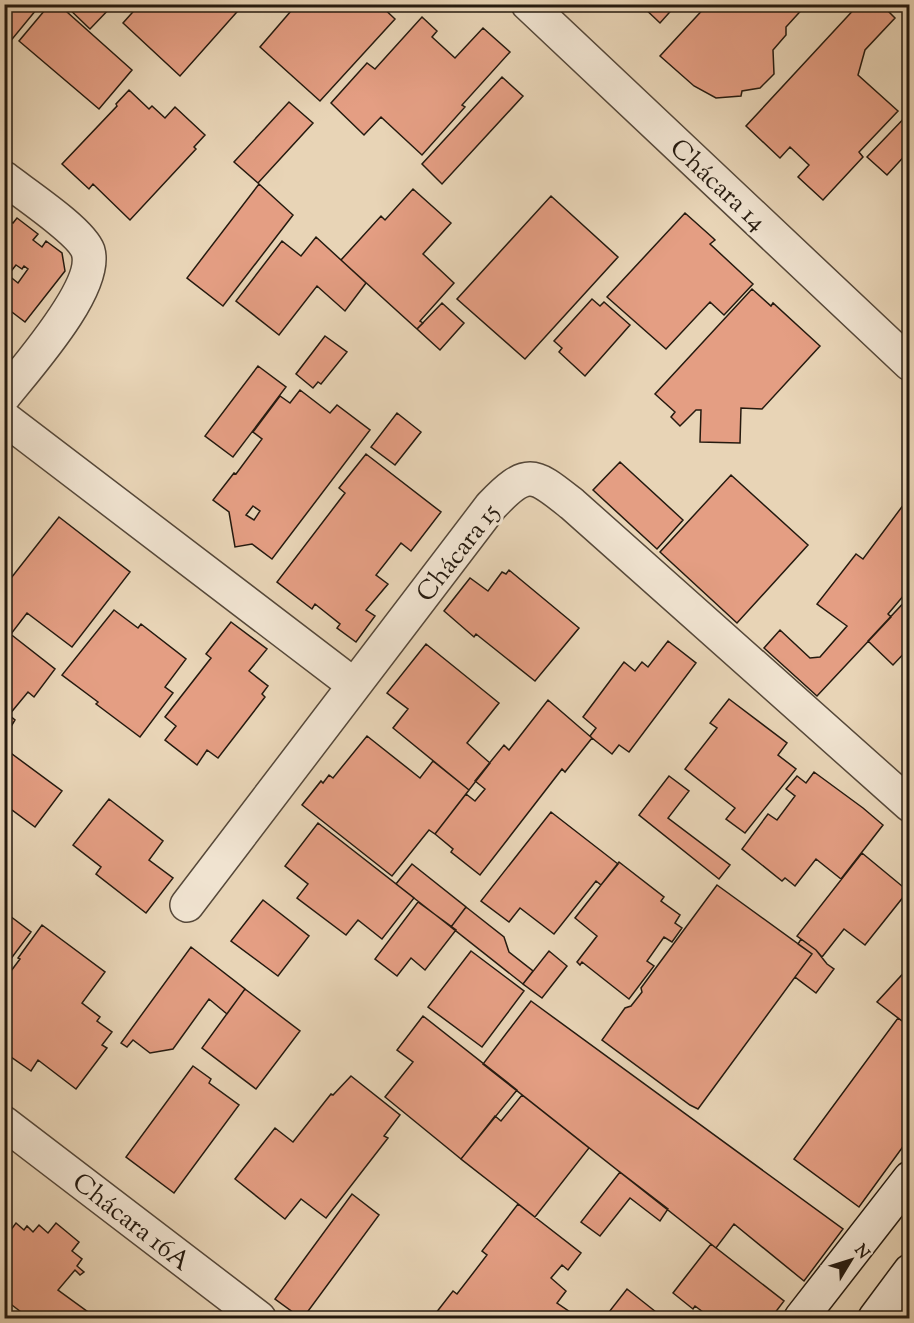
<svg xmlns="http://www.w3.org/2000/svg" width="914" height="1323" viewBox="0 0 914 1323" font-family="'Sorts Mill Goudy',serif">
<rect width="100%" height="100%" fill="#e8d4b6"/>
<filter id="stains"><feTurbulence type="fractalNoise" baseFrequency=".00333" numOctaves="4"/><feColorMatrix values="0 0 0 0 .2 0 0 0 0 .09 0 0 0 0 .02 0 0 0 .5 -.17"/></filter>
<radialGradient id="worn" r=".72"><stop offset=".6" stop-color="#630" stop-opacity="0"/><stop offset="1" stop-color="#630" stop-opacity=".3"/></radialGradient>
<path fill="#e49e83" stroke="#251a0f" stroke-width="1.5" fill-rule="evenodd" d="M4 4H41L4 49Z
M50 4H58L132 70 99 109 19 41Z
M64 4H110L112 6 90 29Z
M140 4H244L180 76 123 23Z
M297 4H379L395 19 320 101 260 47Z
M640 4H677L660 23Z
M708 4H807L786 27V35L773 50 774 74 760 88 742 91 741 96 716 98 694 86 660 56Z
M859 4H881L895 18 865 50 858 75 898 111 859 152 863 157 823 200 798 177 809 165 790 147 780 158 746 126Z
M422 17 437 31 432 37 455 58 483 28 510 52 462 105 465 107 422 155 381 117 364 135 331 103 367 63 375 69Z
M502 77 523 96 442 184 422 164Z
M129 90 149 109 152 106 165 118 175 107 205 135 194 147 196 149 130 220 93 184 89 189 62 164 117 106 116 104Z
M289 102 313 123 258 183 234 162Z
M910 112V150L887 175 867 157Z
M259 184 293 215 223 306 187 278Z
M413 189 451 223 423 254 454 283 420 321 423 323 417 329 341 260 381 216 385 220Z
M551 196 618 257 525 359 457 299Z
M685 213 713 238 715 240 710 244 753 284 724 315 710 302 666 349 607 297Z
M17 218 38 234 33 240 42 247 46 241 62 253 65 271 25 322 4 306V227L9 221 13 223ZM16 265 22 269 24 266 28 269 18 283 8 275Z
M316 237 366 283 345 311 317 286 279 335 236 301 282 241 301 256Z
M752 289 771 306 773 303 820 346 762 409 741 408 740 443 700 442 701 410H696L680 426 671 417 675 412 655 394Z
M592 299 600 306 604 302 630 325 585 376 559 352 562 348 554 341Z
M442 303 464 323 440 350 417 329Z
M325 336 347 352 321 384 318 382 313 388 296 374Z
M258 366 286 387 233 457 205 436Z
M300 390 330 413 337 405 370 430 272 559 252 544 235 547 229 512 213 500 234 473 236 474 262 439 253 432 280 396 290 403ZM253 506 260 511 254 520 246 515Z
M397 413 421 432 395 465 371 447Z
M366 454 441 512 411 551 401 543 376 575 388 584 366 610 375 616 356 642 337 628 340 624 315 604 312 609 277 582 345 493 339 488Z
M620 462 683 520 657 549 593 490Z
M731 475 808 545 737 623 660 552Z
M907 500 910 502V588L888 614 891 617 817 696 764 648 780 630 810 658 820 657 847 626 817 604 856 554 863 559Z
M59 517 130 572 72 647 27 613 11 634 4 629V587Z
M509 570 579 628 535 681 476 634 474 637 444 611 470 578 488 591 502 572 506 574Z
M910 596V647L893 665 868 641Z
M114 610 138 628 141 624 186 659 165 687 173 693 140 737 96 704 98 702 62 675Z
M231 622 267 649 249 671 268 686 262 694 265 697 218 758 207 750 197 765 165 740 176 726 165 717 211 658 206 654Z
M4 629 55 669 34 697 28 692 9 715 15 720 12 725 4 719Z
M668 641 696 663 629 752 619 745 612 754 592 738 590 736 596 728 583 717 624 662 635 671 642 662 648 667Z
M426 644 499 703 467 743 490 763 469 790 393 728 408 709 387 693Z
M729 699 787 743 778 755 796 769 745 833 726 819 735 808 685 769 717 728 710 723Z
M548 700 592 738 565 772 562 769 480 875 451 852 453 849 435 834 466 794 475 801 485 789 475 781 504 745 509 750Z
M367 736 420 778 433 761 469 790 435 834 429 830 392 876 302 805 321 781 323 783 329 775 333 778Z
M4 748 62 791 35 827 4 804Z
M814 772 863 808 883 825 841 879 816 859 795 886 785 878 782 881 742 849 768 814 777 820 795 796 786 789 797 776 806 783Z
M669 776 689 791 668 818 730 865 719 879 639 815Z
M109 799 163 841 149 860 173 878 146 913 96 874 101 867 73 845Z
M551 812 618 864 601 885 596 881 554 934 520 908 509 922 481 901Z
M318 823 414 898 382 939 358 920 346 935 297 898 308 884 285 866Z
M862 853 908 891 865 945 844 929 822 957 816 950 797 936Z
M619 862 664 897 661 901 680 915 675 923 682 928 672 942 664 937 647 961 654 966 629 999 582 962 580 965 577 962 597 936 575 918Z
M412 864 466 907 451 927 396 884Z
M717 885 812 954 698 1109 690 1105 602 1040 625 1008 631 1006 642 992 641 988Z
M263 900 309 936 278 976 231 941Z
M418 902 456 930 425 970 411 958 397 976 375 959Z
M466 907 504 937 509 952 533 971 523 984 451 927Z
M10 916 31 932 4 968V924Z
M42 925 105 972 82 1003 100 1017 97 1021 112 1032 102 1045 107 1048 76 1089 38 1060 31 1071 4 1052V999L11 991 4 987V976L6 973 8 975 20 959 18 958Z
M801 939 816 950 827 964 834 969 816 993 795 977 812 954 798 944Z
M191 947 245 989 227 1014 209 999 173 1049 150 1053 133 1040 127 1047 121 1043Z
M471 951 524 991 482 1047 428 1007Z
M549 951 567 966 542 998 523 984Z
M910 966V1027L877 1002Z
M245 989 300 1031 256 1089 202 1048Z
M531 1001 843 1229 804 1281 734 1224 716 1248 483 1064Z
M423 1016 517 1090 461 1159 385 1097 413 1062 397 1050Z
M898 1018 910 1027V1137L859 1207 794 1159Z
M193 1066 211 1079 209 1083 239 1105 174 1193 126 1157Z
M351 1076 400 1115 384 1136 388 1138 326 1218 301 1199 285 1219 235 1179 275 1128 293 1142 331 1094 333 1095Z
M522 1095 589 1148 535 1217 461 1159 495 1116 501 1121Z
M620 1172 668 1209 660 1221 630 1198 600 1236 581 1222Z
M352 1194 379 1215 303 1318H301L275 1299Z
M518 1204 581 1253 568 1270 562 1265 551 1278 566 1291 557 1303 579 1318H432L453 1291 457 1294 487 1255 482 1251Z
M16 1223 24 1230 27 1226 33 1232 39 1225 48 1233 56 1223 79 1242 72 1251 82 1259 77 1266 84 1272 80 1275 75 1270 58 1290 88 1312 83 1318H29L4 1299V1239Z
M711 1244 784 1301 771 1318H711L695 1306 693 1309 673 1293Z
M627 1289 656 1312 664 1318H615L616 1317 609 1312Z"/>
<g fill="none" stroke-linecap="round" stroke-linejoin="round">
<g stroke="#564839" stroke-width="36">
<path id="street" d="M528 4 910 364
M4 178C23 193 81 231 88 251 99 287 27 367 4 396
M4 418 354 685
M187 905 491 506C528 467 534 474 572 504L910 805
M4 1123 259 1318"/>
</g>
<g stroke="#251a0f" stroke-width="36">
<path id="secondary" d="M801 1318 910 1178
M875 1318 910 1271"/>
</g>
<use href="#street" stroke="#f0e3d0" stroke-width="33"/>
<use href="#secondary" stroke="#f0e3d0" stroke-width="33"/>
</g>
<g text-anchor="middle" stroke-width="6" stroke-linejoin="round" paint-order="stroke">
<g font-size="26" fill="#251a0f" stroke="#f0e3d0">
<text transform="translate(719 184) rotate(43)" y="9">Chácara 14</text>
<text transform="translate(457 552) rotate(-52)" y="9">Chácara 15</text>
<text transform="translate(132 1221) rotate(38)" y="9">Chácara 16A</text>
</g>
</g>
<rect width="914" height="1323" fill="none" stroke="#e8d4b6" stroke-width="24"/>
<rect x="6" y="6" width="902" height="1311" fill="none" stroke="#251a0f" stroke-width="3"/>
<rect x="12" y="12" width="890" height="1299" fill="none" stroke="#251a0f" stroke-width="1.5"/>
<g transform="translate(851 1260) rotate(52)" stroke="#f0e3d0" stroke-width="4.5" paint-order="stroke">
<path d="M0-4.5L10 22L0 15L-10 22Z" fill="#251a0f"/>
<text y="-9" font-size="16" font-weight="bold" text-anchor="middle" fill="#251a0f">N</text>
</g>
<rect width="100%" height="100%" filter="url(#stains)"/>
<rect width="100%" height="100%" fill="url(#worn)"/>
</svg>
